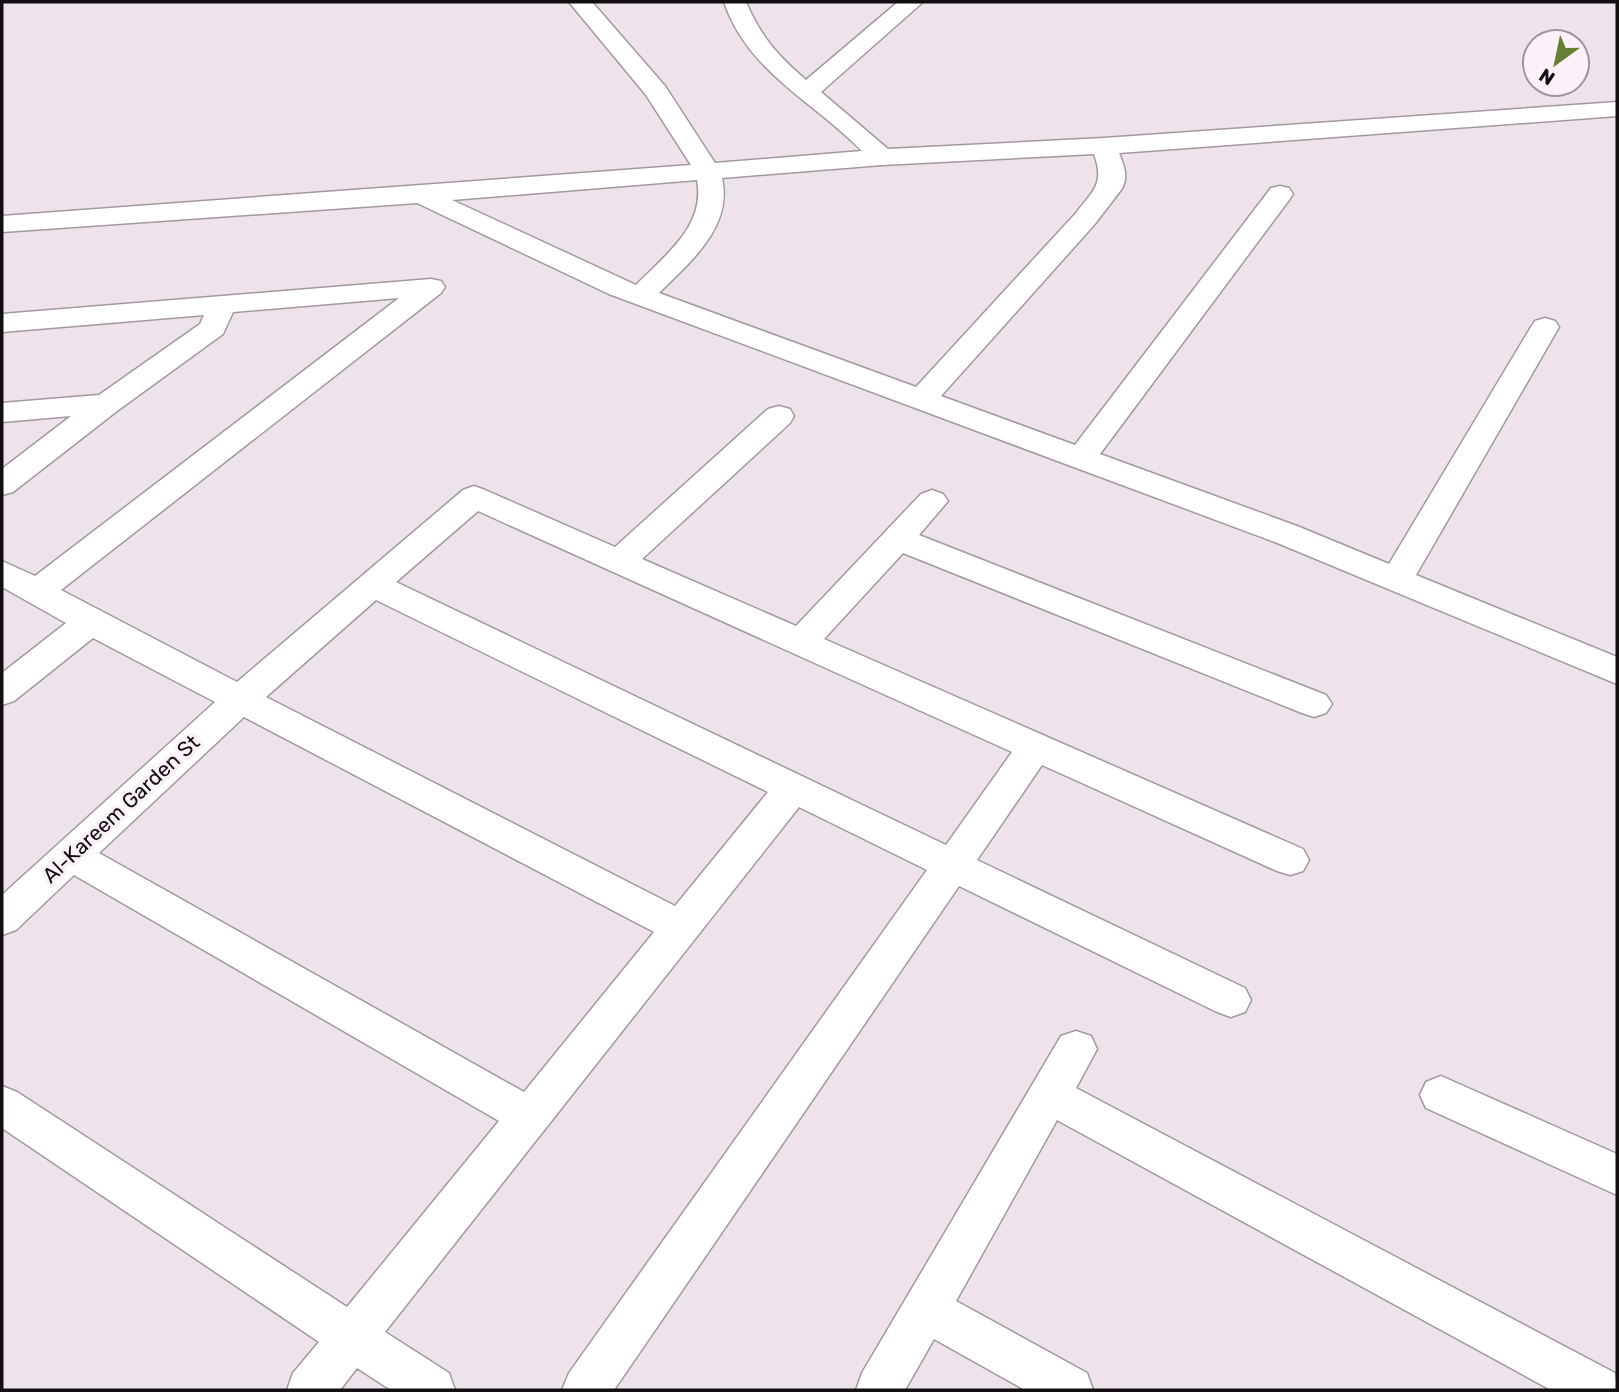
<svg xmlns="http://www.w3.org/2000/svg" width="1619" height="1392" viewBox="0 0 1619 1392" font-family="Rubik,sans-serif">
<rect width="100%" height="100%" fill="#efe3eb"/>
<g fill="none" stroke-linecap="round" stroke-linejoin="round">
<g stroke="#a398a0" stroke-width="3">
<path id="street" d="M569 2H592L665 86 715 163 862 151C813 101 748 72 724 2H746C761 37 777 55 806 80L898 2H923L821 92 888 149 1104 138 1617 102V116L1119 153C1124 165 1129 178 1121 190L1094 225 941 396 1075 445 1271 188 1280 186 1289 188 1293 194 1289 200 1100 454 1297 526 1389 564 1531 327 1535 321 1545 318 1555 321 1559 327 1416 575 1617 657V684L1275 542 609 294 417 203 2 232V216L691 165 646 95ZM1094 154C1105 184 1093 191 1076 213L916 387 659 293C691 261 733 227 722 178L882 165ZM697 180C706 226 665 255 636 285L452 200Z
M431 279 441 281 445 287 441 293 61 590 237 682 463 490 474 486 485 490 615 547 768 409 779 406 790 409 794 416 790 423 642 559 796 626 921 494 932 490 943 494 948 501 919 535 1326 695 1332 704 1326 713 1314 717 1302 713 903 553 824 639 1303 849 1309 860 1303 871 1290 875 1277 871 1042 765 977 860 1245 988 1251 1000 1245 1012 1231 1017 1217 1012 959 886 614 1390H562L569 1373 927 870 799 807 385 1332 449 1373 455 1390H391L357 1368 340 1390H287L293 1373 319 1342 2 1128V1086L17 1092 347 1307 499 1121 74 875 16 930 2 935V895L215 702 93 638 14 701 2 705V673L66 623 2 587V561L35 576 399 298 233 312 223 334 117 411 13 492 2 495V469L71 416 2 422V403L99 395 200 324 204 315 2 332V314ZM478 511 1012 752 946 845 396 582ZM376 600 768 792 675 906 266 697ZM244 717 654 932 524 1092 99 853Z
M1076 1031 1091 1036 1097 1049 1076 1088 1615 1373 1617 1390H1551L1057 1120 956 1301 1087 1373 1093 1390H1025L934 1339 905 1390H856L862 1373 1061 1036Z
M1441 1076 1617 1154V1195L1426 1108 1420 1095 1426 1082Z"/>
</g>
<use href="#street" fill="#fff" fill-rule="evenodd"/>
</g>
<g text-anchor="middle" stroke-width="7" stroke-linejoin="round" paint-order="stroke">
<g font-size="21" fill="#120e11" stroke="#fcf0f9">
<text transform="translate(121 809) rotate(-43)" y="7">Al-Kareem Garden St</text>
</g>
</g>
<rect width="1619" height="1392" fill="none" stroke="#120e11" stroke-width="7"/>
<g transform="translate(1556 63) rotate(213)"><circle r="33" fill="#fcf0f9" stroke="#9e969c" stroke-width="2"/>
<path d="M0-5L12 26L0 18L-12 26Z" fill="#678034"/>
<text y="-10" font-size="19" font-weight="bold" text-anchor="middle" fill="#120e11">N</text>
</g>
</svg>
